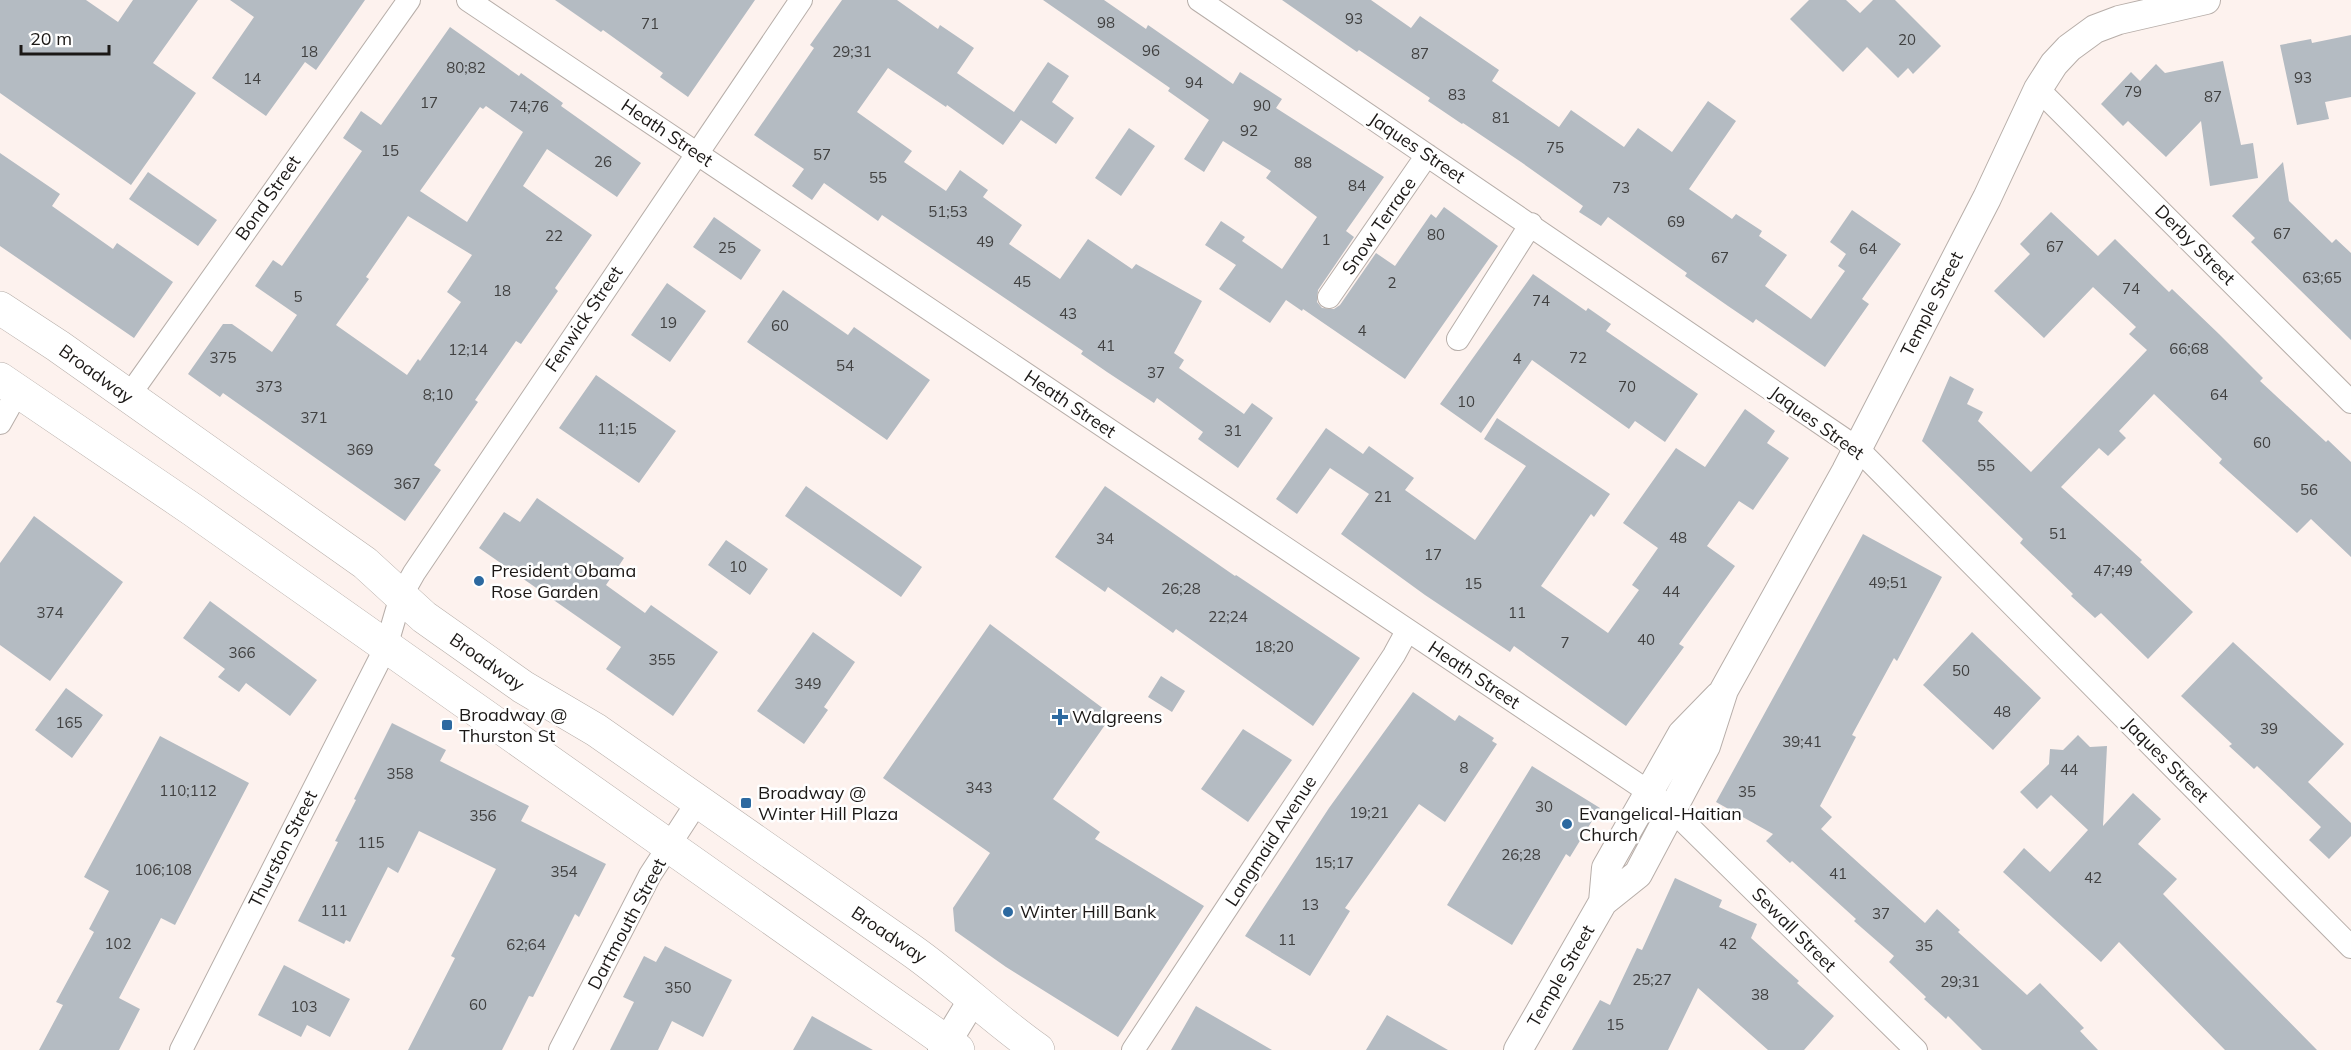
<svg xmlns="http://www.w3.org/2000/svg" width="2351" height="1050" viewBox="0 0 2351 1050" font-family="Mulish,sans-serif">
<rect width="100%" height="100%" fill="#fdf2ee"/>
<path fill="#b4bbc2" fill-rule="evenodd" d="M0 0H86L118 22 133 0H198L153 63 196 93 131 185 0 93Z
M230 0H365L316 70 305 62 266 116 212 78 254 17Z
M555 0H755L688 97 660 77 663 73 603 30 601 32Z
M842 0H897L938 29 940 25 974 48 957 73 1014 112 1048 62 1069 76 1052 102 1074 118 1056 144 1021 120 1003 145 947 105 946 107 888 68 857 112 912 151 904 162 946 191 960 170 988 190 983 197 1022 225 1009 244 1060 279 1088 239 1132 269 1136 264 1202 301 1174 353 1184 360 1179 368 1244 414 1252 403 1273 418 1238 468 1198 439 1203 432 1157 398 1154 403 1107 372 1081 354 1083 351 882 215 878 221 824 183 812 200 792 186 804 169 754 135 814 48 810 45Z
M1043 0H1104L1146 29 1148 25 1233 84 1240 72 1282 99 1276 108 1384 177 1346 231 1354 237 1318 290 1317 302 1322 308 1334 309 1340 305 1376 253 1395 266 1431 214 1436 218 1444 207 1498 246 1405 379 1303 309 1302 311 1286 300 1270 323 1219 289 1236 265 1205 245 1221 221 1245 237 1242 241 1282 269 1317 217 1266 178 1271 171 1223 141 1204 172 1184 159 1209 120 1168 91 1170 88Z
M1282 0H1371L1411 28 1420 16 1499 70 1492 81 1559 127 1571 110 1624 147 1638 128 1672 152 1708 101 1736 121 1689 189 1732 219 1736 214 1762 231 1759 236 1787 255 1765 286 1811 319 1845 271 1838 266 1846 254 1830 242 1852 210 1901 244 1862 299 1869 304 1825 367 1756 319 1753 323 1728 306 1685 276 1687 273 1608 217 1601 226 1579 212 1583 206 1521 162 1463 123 1462 124 1428 101 1430 98 1359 50 1357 52Z
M1809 0H1846L1860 13 1873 0H1895L1941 46 1913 74 1908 68 1898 78 1867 47 1843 72 1790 19Z
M450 27 519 76 521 73 563 103 561 106 641 163 617 197 547 149 523 186 592 235 555 288 558 291 521 344 516 341 475 400 478 402 434 465 441 470 405 521 223 393 220 397 188 374 223 324H232L272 352 297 315 255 286 273 260 282 266 362 151 343 138 361 111 381 125ZM486 106 523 132 467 222 420 191 480 107 483 109ZM408 216 472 255 447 292 461 302 420 361 418 359 407 375 336 325 369 279 366 277Z
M2351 35V97L2325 102 2329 119 2297 125 2280 45 2311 39 2312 43Z
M2223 61 2241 145 2253 143 2258 178 2210 186 2201 121 2166 157 2128 121 2123 126 2101 104 2131 72 2140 81 2156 64 2165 73Z
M1129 128 1155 146 1121 196 1095 178Z
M0 153 60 194 52 206 113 249 117 243 173 282 134 338 0 246Z
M2283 162 2289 201 2332 243 2336 239 2351 253V340L2251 242 2255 238 2232 216Z
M148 172 217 220 198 246 129 199Z
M2051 212 2098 256 2115 239 2169 292 2172 289 2219 334 2263 378 2260 381 2326 442 2328 440 2351 462V557L2311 519 2297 533 2219 463 2222 459 2154 394 2119 431 2126 438 2108 456 2099 448 2061 487 2142 560 2140 562 2193 612 2148 659 2101 613 2095 618 2071 596 2073 594 2020 543 2023 539 1922 441 1950 376 1974 389 1967 404 1983 412 1978 421 2031 472 2147 350 2129 334 2136 327 2093 287 2044 338 1994 291 2030 254 2020 244Z
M714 217 761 250 741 280 693 247Z
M1533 274 1586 311 1588 308 1611 324 1606 331 1698 394 1665 442 1635 421 1629 429 1532 360 1481 433 1440 404Z
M667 283 706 311 670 362 631 335Z
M783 290 848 335 854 327 930 380 887 440 747 342Z
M596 375 676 431 639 483 559 428Z
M1745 409 1775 431 1767 443 1789 458 1753 510 1739 501 1707 546 1735 566 1679 644 1684 647 1626 726 1514 646 1510 652 1425 595 1341 534 1369 494 1330 468 1297 514 1276 499 1326 428 1363 454 1369 446 1414 478 1405 490 1475 540 1526 466 1484 439 1497 418 1610 494 1594 517 1591 514 1541 586 1608 633 1639 590 1632 585 1658 548 1623 523 1676 448 1705 467Z
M806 486 922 567 901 597 785 516Z
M1105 486 1235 576 1236 575 1360 658 1313 726 1176 629 1173 633 1108 587 1105 592 1055 557Z
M537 498 624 558 606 585 645 613 651 605 718 652 673 716 606 669 621 647 479 548 504 512 520 522Z
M34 516 123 582 50 681 0 645V563Z
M1863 534 1942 577 1897 661 1894 658 1852 735 1856 737 1820 806 1832 817 1821 829 1925 923 1937 909 1960 930 1958 932 2027 995 2040 983 2084 1028 2080 1031 2098 1050H1982L1948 1016 1946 1019 1924 999 1926 997 1889 962 1894 956 1854 921 1856 919 1792 861 1790 863 1766 841 1773 834 1716 802Z
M726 540 768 569 750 595 708 565Z
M210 601 317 680 290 716 246 683 239 692 218 677 225 669 183 638Z
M990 624 1112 715 1053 799 1100 832 1095 839 1204 906 1118 1037 1006 967 955 931 953 908 990 853 883 778Z
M813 632 855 662 824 707 828 710 804 744 757 711Z
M1972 632 2041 698 1993 750 1923 685Z
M2233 642 2344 744 2308 782 2351 823V836L2329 859 2309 840 2321 827 2257 766 2254 769 2229 746 2232 744 2181 696Z
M1161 676 1185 691 1172 712 1148 697Z
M66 688 103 715 72 758 35 730Z
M1413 692 1455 721 1459 715 1494 738 1492 741 1497 744 1445 822 1419 804 1345 908 1350 911 1310 976 1245 936 1329 808Z
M392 723 446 750 440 761 529 806 521 821 606 864 579 917 575 914 533 997 529 996 502 1050H408L455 958 451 956 496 869 419 831 398 873 388 867 350 942 346 940 344 944 298 921 338 842 335 841 356 800 354 799Z
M1243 729 1292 760 1248 822 1201 789Z
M2078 735 2090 747 2107 746 2103 826 2133 793 2161 819 2138 844 2177 879 2163 894 2317 1050H2225L2119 942 2101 962 2003 872 2024 848 2050 872 2088 830 2051 795 2037 809 2020 792 2049 764 2050 749 2063 750Z
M160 736 249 783 175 925 161 918 119 998 140 1009 119 1050H39L63 1005 56 1002 94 932 89 929 109 891 84 877Z
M1532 766 1600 808 1570 857 1566 854 1512 945 1447 905Z
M1675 878 1722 900 1719 907 1757 924 1751 938 1799 981 1797 983 1834 1016 1804 1050H1768L1698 988 1668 1050H1572L1600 1000 1610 1005 1637 948 1642 950Z
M665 946 732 980 703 1037 672 1021 658 1050H610L634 1002 623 997 644 956 656 962Z
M284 965 350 999 330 1037 307 1025 301 1037 258 1015Z
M1196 1006 1272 1050H1171Z
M1387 1015 1448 1050H1366Z
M812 1016 873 1050H793Z"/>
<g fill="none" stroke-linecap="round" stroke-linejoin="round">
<g stroke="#b7aea9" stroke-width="24">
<path id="minor" d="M468 0 1649 792 1672 810 1916 1050
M1199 0 1857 448 2351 947
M2038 89 2351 402
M1329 297 1427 155
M1458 339 1531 224
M128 397 409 0
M0 423 18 391
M181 1050 386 647 401 596 414 573 801 0
M560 1050 650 875 698 801
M1133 1050 1394 655 1407 631"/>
</g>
<g stroke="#b7aea9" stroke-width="30">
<path id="tertiary" d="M1603 902 1606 868 1682 734 1719 696
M942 1050 973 999
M1518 1050 1603 902 1638 874 1706 746 1724 690 1846 471 1987 198 2038 89 2054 64 2069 48 2095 29 2119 20 2206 0"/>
</g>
<g stroke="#b7aea9" stroke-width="34">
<path id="secondary" d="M0 308 58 346 365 563 424 617 523 687 596 730 911 950C955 981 994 1019 1038 1050
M0 379 193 510 958 1050"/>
</g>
<use href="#minor" stroke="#fff" stroke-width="22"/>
<use href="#tertiary" stroke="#fff" stroke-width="28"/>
<use href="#secondary" stroke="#fff" stroke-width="33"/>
</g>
<g fill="#2c69a0" stroke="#fff" stroke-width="2">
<circle cx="479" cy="581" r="6"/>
<path d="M1057 708h6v6h6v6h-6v6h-6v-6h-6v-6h6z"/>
<rect x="441" y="719" width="12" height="12" rx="3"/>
<rect x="740" y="797" width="12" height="12" rx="3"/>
<circle cx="1567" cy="824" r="6"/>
<circle cx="1008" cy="912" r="6"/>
</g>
<g text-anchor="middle" stroke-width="5" stroke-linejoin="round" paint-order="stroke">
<g font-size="15" fill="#414141">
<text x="1354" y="24">93</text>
<text x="1106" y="28">98</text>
<text x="650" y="29">71</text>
<text x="1907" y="45">20</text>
<text x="1151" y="56">96</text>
<text x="309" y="57">18</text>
<text x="852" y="57">29;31</text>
<text x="1420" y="59">87</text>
<text x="466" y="73">80;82</text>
<text x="2303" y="83">93</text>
<text x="252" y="84">14</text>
<text x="1194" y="88">94</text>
<text x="2133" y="97">79</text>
<text x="1457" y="100">83</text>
<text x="2213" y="102">87</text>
<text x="429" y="108">17</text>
<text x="1262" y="111">90</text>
<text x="529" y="112">74;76</text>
<text x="1501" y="123">81</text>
<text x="1249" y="136">92</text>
<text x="1555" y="153">75</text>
<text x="390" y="156">15</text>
<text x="822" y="160">57</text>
<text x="603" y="167">26</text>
<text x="1303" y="168">88</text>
<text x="878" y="183">55</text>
<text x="1357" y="191">84</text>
<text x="1621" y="193">73</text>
<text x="948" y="217">51;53</text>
<text x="1676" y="227">69</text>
<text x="2282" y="239">67</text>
<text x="1436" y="240">80</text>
<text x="554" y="241">22</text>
<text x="1326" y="245">1</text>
<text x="985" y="247">49</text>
<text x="2055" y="252">67</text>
<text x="727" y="253">25</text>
<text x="1868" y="254">64</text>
<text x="1720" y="263">67</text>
<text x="2322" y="283">63;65</text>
<text x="1022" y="287">45</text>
<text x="1392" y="288">2</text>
<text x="2131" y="294">74</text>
<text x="502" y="296">18</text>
<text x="298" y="302">5</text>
<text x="1541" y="306">74</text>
<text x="1068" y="319">43</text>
<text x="668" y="328">19</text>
<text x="780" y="331">60</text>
<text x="1362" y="336">4</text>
<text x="1106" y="351">41</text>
<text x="2189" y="354">66;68</text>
<text x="468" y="355">12;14</text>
<text x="223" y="363">375</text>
<text x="1578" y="363">72</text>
<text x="1517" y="364">4</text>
<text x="845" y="371">54</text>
<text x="1156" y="378">37</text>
<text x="269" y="392">373</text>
<text x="1627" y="392">70</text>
<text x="438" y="400">8;10</text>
<text x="2219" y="400">64</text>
<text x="1466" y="407">10</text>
<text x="314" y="423">371</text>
<text x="617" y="434">11;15</text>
<text x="1233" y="436">31</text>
<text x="2262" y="448">60</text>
<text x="360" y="455">369</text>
<text x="1986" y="471">55</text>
<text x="407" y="489">367</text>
<text x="2309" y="495">56</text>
<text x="1383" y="502">21</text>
<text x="2058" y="539">51</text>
<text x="1678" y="543">48</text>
<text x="1105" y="544">34</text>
<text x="1433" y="560">17</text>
<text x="738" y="572">10</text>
<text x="2113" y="576">47;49</text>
<text x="1888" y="588">49;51</text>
<text x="1473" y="589">15</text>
<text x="1181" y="594">26;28</text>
<text x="1671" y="597">44</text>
<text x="50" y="618">374</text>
<text x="1517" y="618">11</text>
<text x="1228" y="622">22;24</text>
<text x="1646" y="645">40</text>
<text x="1565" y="648">7</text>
<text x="1274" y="652">18;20</text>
<text x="242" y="658">366</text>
<text x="662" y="665">355</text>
<text x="1961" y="676">50</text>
<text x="808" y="689">349</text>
<text x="2002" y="717">48</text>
<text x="69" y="728">165</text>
<text x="2269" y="734">39</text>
<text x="1802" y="747">39;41</text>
<text x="1464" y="773">8</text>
<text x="2069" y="775">44</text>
<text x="400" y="779">358</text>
<text x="979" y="793">343</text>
<text x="188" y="796">110;112</text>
<text x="1747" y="797">35</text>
<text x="1544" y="812">30</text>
<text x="1369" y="818">19;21</text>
<text x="483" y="821">356</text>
<text x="371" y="848">115</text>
<text x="1521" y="860">26;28</text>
<text x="1334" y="868">15;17</text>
<text x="163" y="875">106;108</text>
<text x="564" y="877">354</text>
<text x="1838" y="879">41</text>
<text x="2093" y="883">42</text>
<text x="1310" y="910">13</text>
<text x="334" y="916">111</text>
<text x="1881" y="919">37</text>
<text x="1287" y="945">11</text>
<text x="118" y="949">102</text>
<text x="1728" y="949">42</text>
<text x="526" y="950">62;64</text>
<text x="1924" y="951">35</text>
<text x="1652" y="985">25;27</text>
<text x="1960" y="987">29;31</text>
<text x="678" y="993">350</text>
<text x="1760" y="1000">38</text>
<text x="478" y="1010">60</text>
<text x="304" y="1012">103</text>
<text x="1615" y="1030">15</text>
</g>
<g font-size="18" fill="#1b1816" stroke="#fff">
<text transform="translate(667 133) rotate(34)" y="6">Heath Street</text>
<text transform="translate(1417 148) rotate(34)" y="6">Jaques Street</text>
<text transform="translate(268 198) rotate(-55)" y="6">Bond Street</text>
<text transform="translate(1379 226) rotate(-55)" y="6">Snow Terrace</text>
<text transform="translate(2195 245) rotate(45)" y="6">Derby Street</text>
<text transform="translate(1932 304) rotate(-63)" y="6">Temple Street</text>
<text transform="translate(584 319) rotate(-56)" y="6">Fenwick Street</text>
<text transform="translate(96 374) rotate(36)" y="6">Broadway</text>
<text transform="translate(1070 404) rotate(34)" y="6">Heath Street</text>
<text transform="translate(1817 423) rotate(36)" y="6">Jaques Street</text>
<text transform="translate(487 662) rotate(35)" y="6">Broadway</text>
<text transform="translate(1474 675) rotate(34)" y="6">Heath Street</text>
<text transform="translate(2166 760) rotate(45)" y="6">Jaques Street</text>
<text transform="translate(1271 841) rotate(-57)" y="6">Langmaid Avenue</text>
<text transform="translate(283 849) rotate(-63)" y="6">Thurston Street</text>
<text transform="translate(627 924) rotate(-62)" y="6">Dartmouth Street</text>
<text transform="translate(1794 930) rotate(45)" y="6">Sewall Street</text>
<text transform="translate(889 935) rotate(34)" y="6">Broadway</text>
<text transform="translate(1561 976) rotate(-60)" y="6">Temple Street</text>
</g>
<g font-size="18" fill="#1b1816" stroke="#fff" text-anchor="start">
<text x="491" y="577">President Obama<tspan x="491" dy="21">Rose Garden</tspan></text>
<text x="459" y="721">Broadway @<tspan x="459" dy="21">Thurston St</tspan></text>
<text x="1072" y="723">Walgreens</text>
<text x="758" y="799">Broadway @<tspan x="758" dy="21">Winter Hill Plaza</tspan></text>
<text x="1579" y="820">Evangelical-Haitian<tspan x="1579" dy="21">Church</tspan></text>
<text x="1020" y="918">Winter Hill Bank</text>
</g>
</g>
<path d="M21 45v9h88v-9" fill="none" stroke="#1b1816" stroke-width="3"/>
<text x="30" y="45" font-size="18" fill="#1b1816" stroke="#ffffff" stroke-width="4.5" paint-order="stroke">20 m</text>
</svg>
